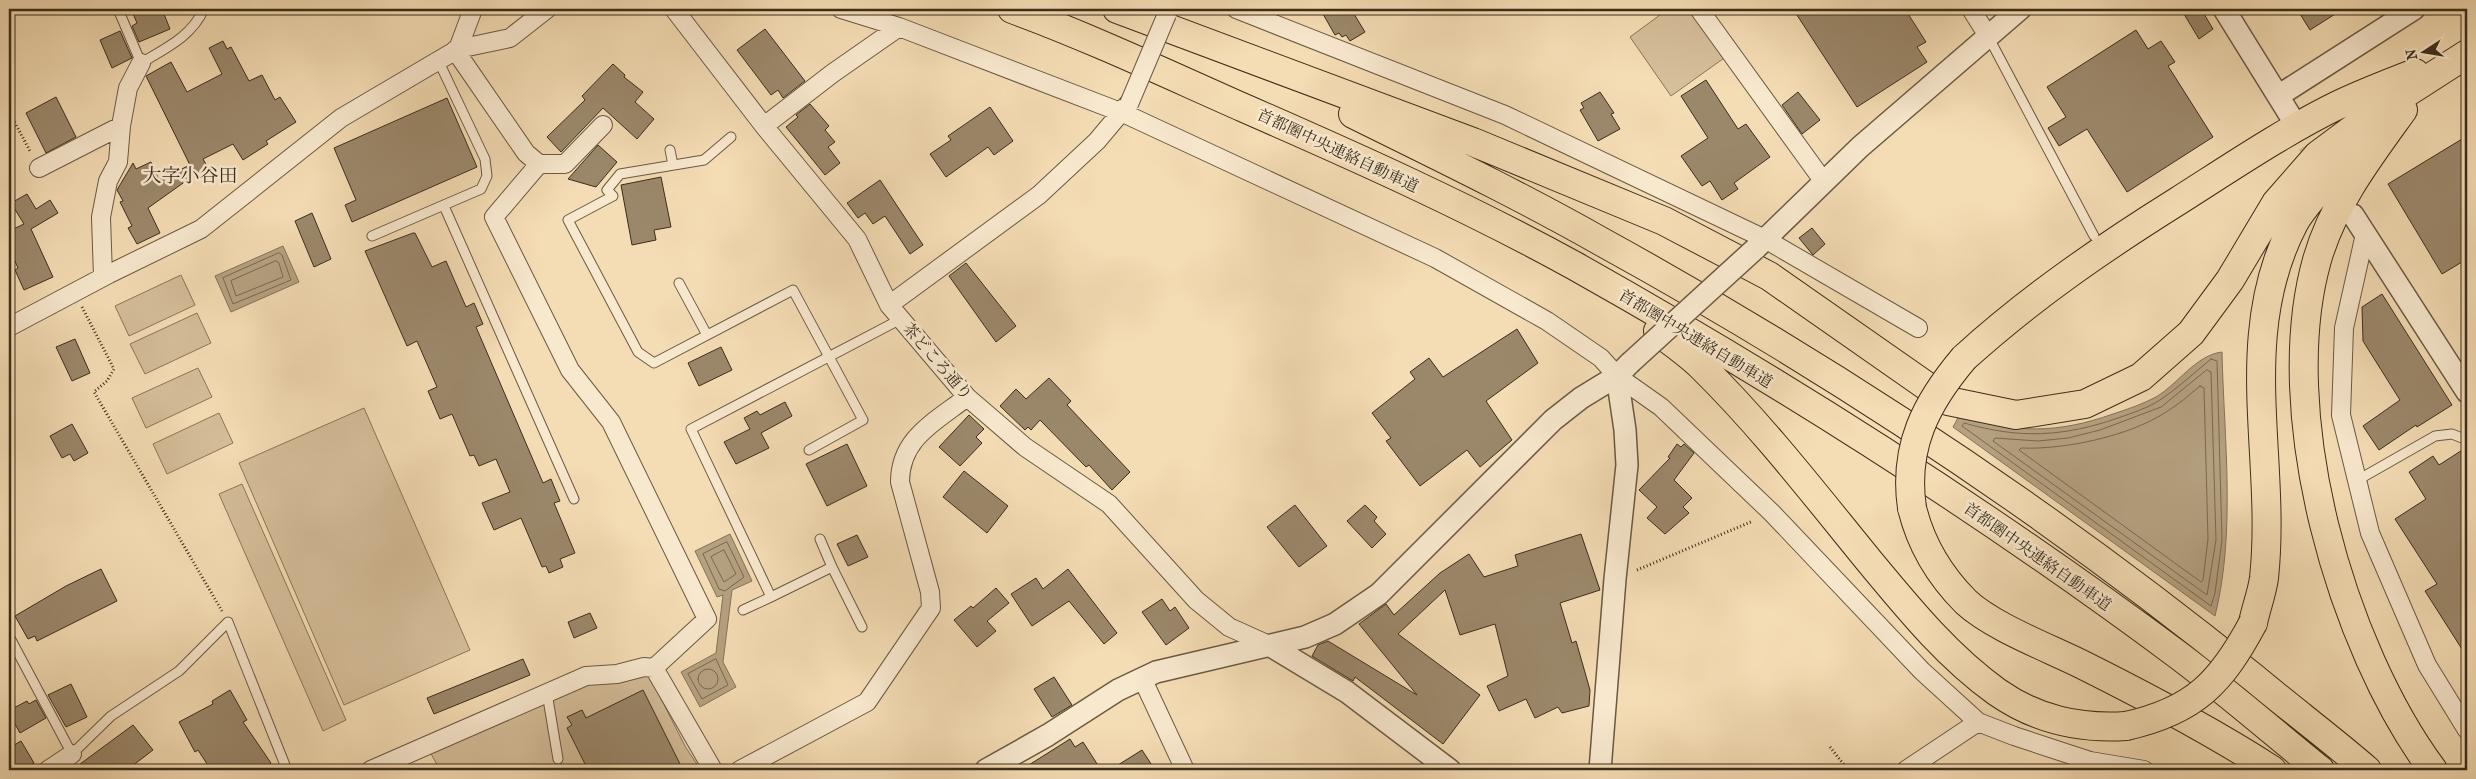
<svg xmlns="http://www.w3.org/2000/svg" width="2476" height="779" viewBox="0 0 2476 779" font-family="'IM FELL French Canon','Noto Serif JP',serif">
<rect width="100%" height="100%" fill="#f4dcb4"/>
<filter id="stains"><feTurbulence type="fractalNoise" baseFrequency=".004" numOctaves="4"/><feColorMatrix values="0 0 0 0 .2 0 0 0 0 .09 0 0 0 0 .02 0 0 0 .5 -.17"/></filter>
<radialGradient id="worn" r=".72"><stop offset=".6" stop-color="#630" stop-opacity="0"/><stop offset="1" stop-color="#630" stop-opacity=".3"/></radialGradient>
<path fill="#d5be9a" stroke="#88765a" d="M1668 9H1690L1727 56 1671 96 1630 37Z
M181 275 195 305 129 336 115 306Z
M197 313 211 343 145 374 130 344Z
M198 368 212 397 146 428 132 398Z
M364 408 470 650 344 705 239 463Z
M219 413 233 443 167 474 153 444Z
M242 484 346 720 323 731 219 494Z
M644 675 650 677 686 748 701 770H440L430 752 573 686Z"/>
<path fill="#b5a180" stroke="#847358" d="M283 246 299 282 231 312 215 276Z
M2222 352C2224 440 2236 531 2215 616L1953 427 1959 416C2017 433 2056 434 2113 414 2128 409 2143 404 2156 397 2178 384 2196 355 2222 352Z
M730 534 752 581 732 590 723 662 736 687 700 707 681 672 716 653 723 595 717 597 695 551Z"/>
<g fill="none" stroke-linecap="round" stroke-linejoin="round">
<path stroke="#78684e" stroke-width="1" d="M279 253 282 255 291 280 233 304 223 278Z
M276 261 279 263 283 277 236 296 231 281Z
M2211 359 2217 361 2222 540 2215 593 2211 606 1962 426 1964 423C2020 439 2063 437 2118 418 2132 413 2148 408 2160 400 2178 388 2194 373 2211 359Z
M2207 370 2211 372 2216 540 2207 595 1993 441 1995 438 2038 441 2068 438 2100 430 2161 407Z
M2200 386 2204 388 2208 539 2203 580 2201 582 2019 450 2021 448C2064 450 2130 436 2166 412 2178 405 2189 395 2200 386Z
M727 542 744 577 725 591 719 589 703 554Z
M724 550 736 574 724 582 711 557Z
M716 659 728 685 702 699 688 674Z
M698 679a10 10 0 1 1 20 0a10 10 0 1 1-20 0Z"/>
</g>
<path fill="#9b886b" stroke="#3b2e1b" d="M131 9H162L170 29 139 42 132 26 137 23Z
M1333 9H1351L1365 32 1350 41 1346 35 1342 37 1339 33 1335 35 1323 14Z
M1793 9H1905L1926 42 1917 47 1927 62 1857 107Z
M2181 9H2201L2213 29 2199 39Z
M2297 9H2343L2310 30Z
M765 29 805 81 783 98 778 90 771 95 737 50Z
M2136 30 2148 49 2161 41 2175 62 2168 66 2213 137 2127 192 2087 129 2059 146 2048 128 2066 117 2047 87Z
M120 31 132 58 112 68 100 40Z
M223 41 227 49 231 47 249 81 262 75 275 100 280 97 296 122 266 141 268 144 243 160 233 144 203 159 207 166 148 208 160 233 137 244 128 228 132 226 120 202 123 201 117 190 133 163 136 169 151 162 159 180 190 165 146 76 171 62 187 92 222 74 209 48Z
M613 64 625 75 624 77 643 92 635 102 654 119 637 139 603 108 561 152 547 137 585 100 582 96Z
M1706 80 1738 129 1746 124 1770 157 1734 183 1738 189 1722 200 1710 181 1702 186 1681 156 1708 138 1681 96Z
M1600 92 1614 113 1611 114 1620 129 1598 141 1580 110 1584 108 1581 103Z
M1798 92 1820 120 1802 134 1782 105Z
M56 97 76 137 46 153 26 113Z
M447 98 477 167 352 222 345 205 356 200 334 148Z
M810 104 829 126 825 130 835 142 828 147 840 163 825 175 786 127 798 117 796 115Z
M990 107 1013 141 994 155 988 147 946 177 930 154 951 140 948 136Z
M2467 136V259L2442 274 2388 184Z
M598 145 617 162 596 187 568 179Z
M661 177 671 227 654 230 656 240 632 245 621 185Z
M880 180 923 245 910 254 885 216 873 224 865 213 858 218 847 203Z
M27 194 36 209 50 200 58 213 31 229 53 277 24 290 15 270 18 268 9 248V231L24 224 11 203Z
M312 213 331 259 314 267 295 221Z
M1812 228 1825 244 1813 255 1799 238Z
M413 233H415L432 267 446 261 466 307 474 303 483 324 476 327 543 483 551 479 560 501 554 503 575 553 560 559 563 567 549 573 546 566 542 567 521 518 494 530 482 503 510 492 496 459 479 466 474 455 470 456 452 414 440 419 428 391 437 387 417 341 407 346 365 251Z
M966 263 1016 326 996 342 949 276Z
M2382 294 2452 405 2417 427 2416 425 2379 450 2363 426 2400 400 2363 341 2362 307Z
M1517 329 1538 363 1486 401 1512 440 1480 467 1467 450 1420 486 1386 441 1391 438 1372 413 1415 379 1410 372 1429 358 1443 377Z
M75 339 90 373 72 381 56 347Z
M721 347 732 370 699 386 688 363Z
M1049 378 1071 401 1067 405 1130 472 1112 490 1089 465 1086 467 1040 420 1031 430 1028 427 1025 430 1000 406 1016 389 1026 399Z
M785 402 792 416 761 433 769 448 736 464 724 442 750 429 744 418 757 411 760 415Z
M969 415 984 429 976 437 982 443 960 466 939 447Z
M72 424 88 453 74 461 70 454 62 458 50 436Z
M847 444 867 486 827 506 806 464Z
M1677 444 1681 447 1684 444 1694 453 1674 480 1692 498 1683 507 1689 513 1665 534 1647 518 1657 507 1639 490 1670 458 1668 457Z
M2467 447V657L2425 591 2437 584 2395 519 2426 499 2409 472 2433 456 2439 465Z
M964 471 1008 506 987 533 943 497Z
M1295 505 1327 546 1299 567 1267 527Z
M1365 505 1377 517 1374 521 1386 534 1372 548 1347 521Z
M1581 534 1600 590 1560 603 1572 643 1576 641 1590 690 1589 706 1562 713 1558 707 1535 718 1526 699 1499 711 1487 686 1508 676 1495 624 1460 635 1445 590 1398 634 1480 695 1443 744 1355 677 1353 681 1312 656 1318 645 1328 641 1417 695 1359 624 1386 604 1394 615 1440 573 1469 554 1484 577 1518 566 1515 555Z
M857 535 868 557 848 566 837 544Z
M101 569 117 601 37 641 35 636 28 639 15 616 66 586Z
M1068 569 1117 633 1104 644 1069 601 1032 626 1011 594 1036 578 1043 589Z
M996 588 1009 603 987 621 996 631 977 647 954 620 971 606 973 608Z
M1162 599 1170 611 1175 607 1189 628 1166 645 1142 612Z
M590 613 597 628 574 638 568 622Z
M523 659 530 675 434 714 427 698Z
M1054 677 1072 705 1052 717 1034 689Z
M71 684 87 717 66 727 48 695Z
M230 690 247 720 243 722 271 763 260 770H211L198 750 195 752 179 722 213 704 212 701Z
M643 690 683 770H588L567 728 572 725 567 717 582 710 586 718Z
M36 700 46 718 20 733 10 715 15 713 12 709 27 701 29 704Z
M133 725 153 750 127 770H72Z
M1070 739 1075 747 1083 742 1101 770H1021Z
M21 741 34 763 30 765 33 770H9V748Z
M1142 750 1155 770H1110Z"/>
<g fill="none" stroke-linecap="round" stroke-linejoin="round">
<path stroke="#cfb995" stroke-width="21" stroke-dasharray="21 11" stroke-linecap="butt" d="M2291 117 2324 169"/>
<g stroke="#695a41" stroke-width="11">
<path id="service" d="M118 9 141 63C166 48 191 37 204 9
M1988 36 2094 236
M731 137 704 160 620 174 607 190 613 196 568 220 638 352 654 363 793 290 863 420 809 450
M670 150 673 165
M444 206 574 499
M372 236 481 189 487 176 485 159 438 60
M679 283 707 335
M2356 481 2435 436 2452 434 2462 438
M820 539 832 567 771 597 691 429 901 319
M832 567 862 627
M743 610 771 597
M9 636 72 754 111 716 179 671 228 622 287 770
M547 693 558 759"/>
</g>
<g stroke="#695a41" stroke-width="20">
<path id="minor" d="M674 9 764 126 857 239 889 305 967 397 1025 447 1109 504 1196 600 1229 627 1271 646
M841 9 899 27 1123 113 1435 258 1547 321 1601 358 1617 376 1661 407 1772 513 1922 671 1978 722 2014 736 2090 761 2144 770
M1236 9 1505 115 1765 239 1918 328
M1699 9 1824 182
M1971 9 1988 36
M458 49 473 9
M455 50 526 153 539 164 494 217 570 370 611 422 707 619 654 668
M121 126 128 88 141 63
M764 126 833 73 899 27
M539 164H565L603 125
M39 168 121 126 118 162 108 181 101 217 103 277
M2365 234 2344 328 2341 415 2370 533 2427 665 2467 730
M889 305 1039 195 1097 141 1128 104
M9 327 109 274 201 229 341 118 458 49 510 38 547 9
M1142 678 1185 770
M48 770 72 754
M371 770 586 676 617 674 644 667 654 668 713 770
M740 770 867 702 931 608 930 592 900 482C900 438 935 422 967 397
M1906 770 1978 722"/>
</g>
<g stroke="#695a41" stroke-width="24">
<path id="tertiary" d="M2224 9 2291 117
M2278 96 2414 9
M2353 215 2467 392
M1755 249 1860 147 2020 9
M1271 646 1347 692 1450 770
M986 770 1048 735 1118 690 1156 672 1305 637 1335 624 1379 594 1553 420 1581 398 1617 376 1630 363
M1600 770 1615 579 1627 465 1625 430 1617 376"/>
</g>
<g stroke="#3b2e1b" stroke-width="30">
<path id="motorway" d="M1012 9C1091 38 1167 74 1244 108 1356 157 1468 207 1575 266 1783 383 1986 512 2178 655 2226 691 2273 732 2320 770
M1117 9 1473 142 1664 221 1769 276 1948 401 2016 415 2085 404 2141 377 2191 333 2230 280 2276 203 2318 155 2369 117 2467 54
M2403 110C2369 157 2333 204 2317 260 2274 412 2341 646 2433 770
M1353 114C1436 155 1521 196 1602 242 1831 368 2050 513 2254 678 2291 709 2330 738 2367 770
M1658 331C1672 343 1689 354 1702 367 1763 427 1816 496 1870 562 1909 609 1947 656 1997 692 2037 720 2079 729 2126 726
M1964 358C2030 298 2103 248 2178 201 2230 168 2283 132 2338 105 2363 93 2389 83 2415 73
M1912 508C1921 545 1939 575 1966 602 1993 627 2049 648 2083 665 2147 697 2212 731 2272 770
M2253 623C2256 608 2262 593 2264 578 2277 457 2234 338 2294 223 2300 212 2309 202 2317 192 2332 171 2343 154 2364 139"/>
</g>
<path stroke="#3b2e1b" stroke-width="3" stroke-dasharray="1 2.5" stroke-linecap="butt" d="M9 124 14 121 31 153
M82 307 114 369 107 381 94 392 222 611
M1637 570 1753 521
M1830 747 1848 770"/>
<use href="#service" stroke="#f8e8ce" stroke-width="9"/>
<use href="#minor" stroke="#f8e8ce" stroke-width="18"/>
<use href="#tertiary" stroke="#f8e8ce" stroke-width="21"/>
<use href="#motorway" stroke="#f4dcb4" stroke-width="28"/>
<g stroke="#695a41" stroke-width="20" stroke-linecap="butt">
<path id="minor-bridge" d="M1129 104 1167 14"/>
</g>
<g stroke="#695a41" stroke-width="24" stroke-linecap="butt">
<path id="tertiary-bridge" d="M1630 363 1755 249"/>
</g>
<g stroke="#3b2e1b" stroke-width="30" stroke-linecap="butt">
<path id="motorway-bridge" d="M1912 508C1903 447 1926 403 1964 358
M2126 726C2194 711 2221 683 2253 623"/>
</g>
<use href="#minor-bridge" stroke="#f8e8ce" stroke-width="18"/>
<use href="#tertiary-bridge" stroke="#f8e8ce" stroke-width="21"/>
<use href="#motorway-bridge" stroke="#f4dcb4" stroke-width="28"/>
</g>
<g text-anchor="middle" stroke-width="5" stroke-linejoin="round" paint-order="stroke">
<g font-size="16" fill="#3b2e1b" stroke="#f8e8ce">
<text transform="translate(1338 150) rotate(25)" y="6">首都圏中央連絡自動車道</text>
<text transform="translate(1696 338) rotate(31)" y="6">首都圏中央連絡自動車道</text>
<text transform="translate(938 361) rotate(49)" y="6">茶どころ通り</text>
<text transform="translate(2038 556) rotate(35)" y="6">首都圏中央連絡自動車道</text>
</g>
<g font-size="19" fill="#3b2e1b" stroke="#f8e8ce">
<text x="190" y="182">大字小谷田</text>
</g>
</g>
<rect width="2476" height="779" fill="none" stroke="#f4dcb4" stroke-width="30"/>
<rect x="10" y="10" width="2456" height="759" fill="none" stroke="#3b2e1b" stroke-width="2.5"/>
<rect x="15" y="15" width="2446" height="749" fill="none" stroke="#3b2e1b"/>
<g transform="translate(2424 52) rotate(258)" stroke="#f8e8ce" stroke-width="4" paint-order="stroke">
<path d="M0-4L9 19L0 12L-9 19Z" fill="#3b2e1b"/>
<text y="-8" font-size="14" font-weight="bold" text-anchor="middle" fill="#3b2e1b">N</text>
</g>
<rect width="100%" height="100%" filter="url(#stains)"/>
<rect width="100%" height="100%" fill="url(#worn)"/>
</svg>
